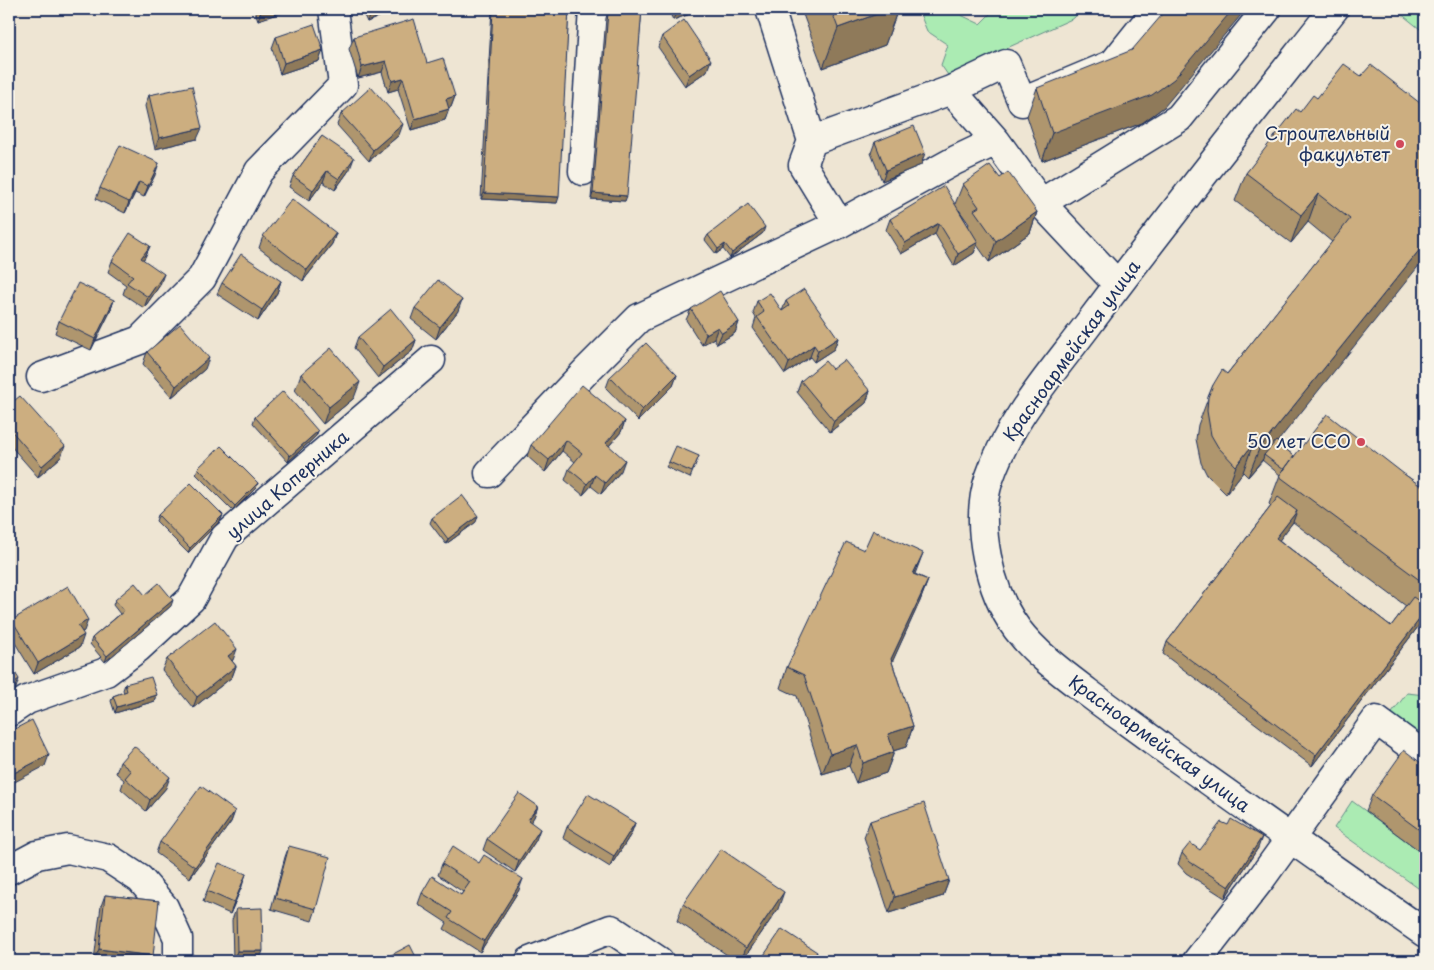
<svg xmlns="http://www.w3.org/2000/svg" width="1434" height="970" viewBox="0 0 1434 970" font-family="'Playpen Sans',sans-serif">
<rect width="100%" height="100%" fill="#eee5d3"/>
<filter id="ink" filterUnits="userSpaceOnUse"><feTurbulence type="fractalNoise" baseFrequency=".02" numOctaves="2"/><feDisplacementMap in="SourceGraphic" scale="10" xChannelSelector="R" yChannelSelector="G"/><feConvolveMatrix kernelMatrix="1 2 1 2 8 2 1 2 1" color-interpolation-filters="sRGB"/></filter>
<g filter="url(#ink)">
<path fill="#abebb3" stroke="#638d88" d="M918 9H957L961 15 980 24 990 14 989 9H1082L1074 18 980 60 950 78 941 65 948 45 927 31Z
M1395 9H1425V33Z
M1407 693 1425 695V744L1389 717Z
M1352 801 1425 855V893L1334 828Z"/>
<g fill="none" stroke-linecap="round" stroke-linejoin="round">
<g stroke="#1b2f5e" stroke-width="31">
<path id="minor" d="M770 9 812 141 951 90 996 141
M1334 9C1251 114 1167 219 1087 326 1051 374 1008 422 989 479 974 524 989 591 1017 629 1036 654 1062 673 1087 692 1112 711 1138 729 1163 748 1250 810 1337 872 1425 933
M951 90 1006 64 1022 102 1113 64 1157 9
M812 141 803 165 839 224
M583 171 593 9
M1118 285 1041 203 1179 118 1267 9
M41 377 140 340 202 278 259 171 343 85 333 9
M489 473 587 370 639 318 839 224 956 160 996 141 1041 203
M9 712 27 700 106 672 138 648 191 599 225 537 431 360
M9 870 37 855 68 849 108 858 140 879 164 907 178 938V961
M530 961 611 929 659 961
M1197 961 1261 879 1376 720 1425 756"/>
</g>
<use href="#minor" stroke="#f7f3e8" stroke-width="28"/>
</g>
<path fill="#af966e" stroke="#1b2f5e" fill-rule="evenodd" d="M254 9H293L258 20Z
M361 9H397L367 22Z
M492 9H569L557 203 481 199Z
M625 9H642L625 201 591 199 606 18 608 12 624 14Z
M668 9H704L673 20Z
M801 9H898L885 45 823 68Z
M662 36 707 71 685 86 658 47Z
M276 37 323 50 319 61 280 74 272 48Z
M354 37 427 63 455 96 451 107 449 108 445 120 411 130 398 89 388 92 382 72 358 78 349 49Z
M1361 76 1425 107 1277 442 1294 456 1404 474 1425 489V620L1424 619 1312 766 1163 654 1167 642 1271 506 1269 504 1280 475 1262 460H1263L1248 477 1243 472 1226 494 1207 475 1201 463 1196 439 1198 425 1213 385 1227 374 1332 242 1308 222 1291 243 1235 201 1246 173 1300 112 1317 98ZM1293 522 1406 606 1391 626 1279 540Z
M1037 88 1164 107 1142 123 1042 161 1027 116Z
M149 95 197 139 155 149 145 106Z
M341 114 399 135 369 161 337 125Z
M322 136 350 169 335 190 323 182 309 201 289 187 293 176Z
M875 142 921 165 882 181 871 153Z
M155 175 144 197 135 193 125 213 96 199 100 188Z
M1000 178 1037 212 1030 233 989 262 977 245 974 253 954 266 935 234 901 254 886 230 890 219 955 204 963 184ZM959 210 969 224 968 226Z
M336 233 332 244 303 281 259 248 263 236Z
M763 233 730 258 723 249 716 254 705 240 708 235Z
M150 246 145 257 143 260 160 285 144 308 123 294 126 285 108 272 112 261Z
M281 281 277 293 258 321 217 294 222 283Z
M114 300 110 312 91 350 55 333 59 321Z
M757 301 782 311 786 301 838 338 834 349 814 362 810 357 785 374 753 328 756 318 753 313Z
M415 308 458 311 436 339 411 319Z
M691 309 739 322 735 333 717 344 714 338 702 345 686 320Z
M358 337 416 340 412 351 378 378 354 348Z
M147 352 205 369 172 397 143 364Z
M832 369 870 391 866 403 830 432 797 392 801 381Z
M301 374 354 398 323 424 295 390Z
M677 375 673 386 638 421 606 388 610 377Z
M9 403 61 457 38 477 9 444Z
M255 417 318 431 316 436 288 462 253 423Z
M625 421 621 432 609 446 621 471 601 494 591 486 583 495 565 480 569 469 575 462 562 451 545 472 527 456 531 445Z
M699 456 690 478 666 467 669 462Z
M198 468 258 483 256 488 233 511 196 474Z
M158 515H223L220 521 188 553 156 521Z
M432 518 476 522 446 544 430 523Z
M915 574 928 580 920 601 892 662 913 726 906 747 893 751 894 752 886 773 856 783 849 766 822 774 797 696 780 688 787 667Z
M145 595 171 606 105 662 90 644 92 638 120 614 113 605 115 600Z
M12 620 84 631 82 632 80 647 34 674 9 633V628Z
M167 659 233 660 232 661 236 666 232 677 193 708 162 670Z
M125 684 157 695 155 701 115 713 111 701 113 696 124 692 123 690Z
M120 762 166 788 146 811 121 789 124 780 116 773Z
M1425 766V855L1366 811 1372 795Z
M538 806 534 817 530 822 536 840 515 872 483 850 487 839Z
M235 811 231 822 190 878 156 853 160 842Z
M870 821 949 880 943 896 889 913 864 837Z
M635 823 631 834 610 867 563 838 567 827Z
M289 846 316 909 312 921 271 909 285 857Z
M1258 848 1225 898 1186 873 1178 864 1182 853 1200 850Z
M442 864 519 890 480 952 444 929 447 923 418 904 422 893 461 895 463 892 438 875Z
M242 886 230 914 203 902 207 891Z
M105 895 159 901 94 960 101 906Z
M683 904 778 909 742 961H736L677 921Z
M236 909 259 961H233L232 920Z"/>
<path fill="#8f7a5a" stroke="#1b2f5e" d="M262 9H293L258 20Z
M376 9H397L367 22 371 11Z
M677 9H704L673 20Z
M891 9H898L885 45 823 68 838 28Z
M1233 9H1246L1164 107 1142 123 1042 161 1052 133Z
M323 50 319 61 280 74 284 63Z
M711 60 707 71 685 86 689 75Z
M386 61 382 72 358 78 362 67Z
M403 78 398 89 388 92 392 81Z
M455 96 451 107 442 110 446 99Z
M449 109 445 120 411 130 415 119Z
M403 124 399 135 369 161 373 150Z
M202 128 197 139 155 149 159 138Z
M925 153 921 165 882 181 886 170Z
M354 158 350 169 335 190 339 179Z
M159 163 155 175 144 197 148 186Z
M327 171 323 182 309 201 313 190Z
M139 182 135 193 125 213 129 202Z
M484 193 559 197 557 203 481 199Z
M593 193 627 196 625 201 591 199Z
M1318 194 1308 222 1291 243 1301 215Z
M1037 212 1030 233 989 262 996 241Z
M939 223 935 234 901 254 905 243Z
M765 227 763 233 730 258 732 253Z
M336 233 332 244 303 281 307 270Z
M978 242 974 253 954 266 958 254Z
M1425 243V258L1266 456 1264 455 1263 459 1248 477 1259 449Z
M725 244 723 249 716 254 718 249Z
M150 246 145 257 137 269 141 258Z
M164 274 160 285 144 308 148 297Z
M281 281 277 293 258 321 262 310Z
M114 300 110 312 91 350 95 339Z
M462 300 458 311 436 339 440 327Z
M739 322 735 333 717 344 722 333Z
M718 327 714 338 702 345 706 334Z
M838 338 834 349 814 362 818 351Z
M416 340 412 351 378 378 383 367Z
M814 345 810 357 785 374 789 363Z
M209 358 205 369 172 397 176 386Z
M677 375 673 386 638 421 642 410Z
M360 382 354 398 323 424 329 407Z
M870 391 866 403 830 432 834 421Z
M625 421 621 432 602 454 606 443Z
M318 431 316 436 288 462 290 456Z
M566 440 562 451 545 472 549 460Z
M1253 444 1243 472 1226 494 1236 466Z
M65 446 61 457 38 477 42 466Z
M625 460 621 471 601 494 605 483Z
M595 475 591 486 583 495 587 484Z
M258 483 256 488 233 511 235 506Z
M1297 511 1293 522 1272 550 1276 538Z
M223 515 220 521 188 553 190 548Z
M478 516 476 522 446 544 448 539Z
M923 553 915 574 906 595 913 574Z
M928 580 920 601 884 680 891 659Z
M173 600 171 606 105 662 107 656Z
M1425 612 1424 619 1312 766 1316 755Z
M88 620 84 631 74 637 78 626Z
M84 635 80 647 34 674 38 663Z
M237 649 233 660 224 667 228 656Z
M236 666 232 677 193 708 197 697Z
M19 679 15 691 9 695V686Z
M157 695 155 701 115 713 117 707Z
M913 726 906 747 880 755 888 734Z
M857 745 849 766 822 774 830 754Z
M894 752 886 773 856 783 863 763Z
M49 755 45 766 9 785V778L10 775Z
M170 777 166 788 146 811 150 800Z
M538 806 534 817 524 832 528 820Z
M235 811 231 822 190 878 195 867Z
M635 823 631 834 610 867 614 856Z
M540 829 536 840 515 872 519 861Z
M1262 837 1258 848 1225 898 1229 887Z
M246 874 242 886 230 914 234 903Z
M523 879 519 890 480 952 484 941Z
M949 880 943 896 889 913 895 897Z
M784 892 778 909 742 961H741L746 948Z
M99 949 153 956 151 961H101L94 960Z
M237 951H263L259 961H233Z
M817 952 813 961H810Z"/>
<path fill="#ccae80" stroke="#1b2f5e" d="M493 9H569L559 197 484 193Z
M626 9H642L627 196 593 193 608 12 626 14Z
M831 9H891L838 28Z
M1167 9H1233L1174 79 1152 95 1052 133 1037 88 1132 50Z
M414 19 427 63 443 58 455 96 446 99 449 109 415 119 403 78 392 81 386 61 362 67 354 37Z
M684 20 711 60 689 75 662 36Z
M314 24 323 50 284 63 276 37Z
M1344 64 1361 76 1371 65 1425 107V243L1259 449 1253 444 1236 466 1218 447 1211 435 1207 411 1208 397 1213 385 1222 370 1227 374 1350 219 1318 194 1301 215 1246 173 1296 109 1300 112 1313 95 1317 98Z
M192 86 202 128 159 138 149 95Z
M371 87 403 124 373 150 341 114Z
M914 126 925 153 886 170 875 142Z
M322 136 354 158 339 179 327 171 313 190 293 176Z
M120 145 159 163 148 186 139 182 129 202 100 188Z
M990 165 1000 178 1008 172 1037 212 996 241 974 210 979 207 963 184Z
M944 186 978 242 958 254 939 223 905 243 890 219Z
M292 199 336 233 307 270 263 236Z
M748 204 765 227 732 253 725 244 718 249 708 235Z
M130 233 150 246 141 258 164 274 148 297 127 283 133 276 112 261Z
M241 254 281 281 262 310 222 283Z
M438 280 462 300 440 327 415 308Z
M78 283 114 300 95 339 59 321Z
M804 289 838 338 818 351 814 345 789 363 757 317 764 312 757 301 770 293 782 311 789 306 786 301Z
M720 291 739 322 722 333 718 327 706 334 691 309Z
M391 309 416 340 383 367 358 337Z
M180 324 209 358 176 386 147 352Z
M646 343 677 375 642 410 610 377Z
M331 348 360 382 329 407 301 374Z
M844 360 870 391 834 421 801 381 825 361 832 369Z
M582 385 625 421 606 443 625 460 605 483 595 475 587 484 569 469 582 453 566 440 549 460 531 445Z
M283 391 318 431 290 456 255 417Z
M20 396 65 446 42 466 9 428V403L10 404Z
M1327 414 1404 474 1425 489V584L1279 476Z
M1276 441 1294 456 1284 470 1264 455Z
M221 446 258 483 235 506 198 468Z
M676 446 699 456 692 472 669 462Z
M191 483 223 515 190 548 158 515Z
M462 495 478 516 448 539 432 518Z
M1278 497 1297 511 1276 538 1391 626 1413 597 1425 605V612L1316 755 1167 642Z
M873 530 923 553 913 574 928 580 891 659 913 726 888 734 894 752 863 763 857 745 830 754 804 675 787 667 846 542 864 550Z
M135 583 145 595 159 583 173 600 107 656 92 638 124 611 115 600Z
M68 586 88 620 78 626 84 635 38 663 12 620Z
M215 621 237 649 228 656 236 666 197 697 167 659Z
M9 663 19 679 9 686Z
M151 677 157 695 117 707 113 696 127 691 125 684Z
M32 720 49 755 10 775 9 772V732Z
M134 746 170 777 150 800 125 778 131 771 120 762Z
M1404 750 1425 766V834L1372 795Z
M201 786 235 811 195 867 160 842Z
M519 793 538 806 528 820 540 829 519 861 487 839Z
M588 794 635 823 614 856 567 827Z
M924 803 949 880 895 897 870 821Z
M1231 819 1262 837 1229 887 1190 862 1182 853 1190 843 1200 850 1221 822 1228 825Z
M289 846 330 857 316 909 275 898Z
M453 846 479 863 484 855 523 879 484 941 448 918 452 912 422 893 432 876 461 895 470 882 442 864Z
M721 849 784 892 746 948 683 904Z
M219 863 246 874 234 903 207 891Z
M105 895 159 901 153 956 99 949Z
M262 908 263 951H237L236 909Z
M782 929 817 952 810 961H760Z
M410 945 418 961H380Z"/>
</g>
<g fill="#d1495b" stroke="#f7f3e8" stroke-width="2">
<circle cx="1400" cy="144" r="5"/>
<circle cx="1361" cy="442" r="5"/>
</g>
<g text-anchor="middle" stroke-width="4" stroke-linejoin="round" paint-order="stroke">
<g font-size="18" fill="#1b2f5e" stroke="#f7f3e8" text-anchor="end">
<text x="1390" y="140">Строительный<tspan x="1390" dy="21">факультет</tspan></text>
<text x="1351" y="448">50 лет ССО</text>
</g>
<g font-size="18" fill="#1b2f5e" stroke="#f7f3e8">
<text transform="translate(1072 351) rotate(-54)" y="6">Красноармейская улица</text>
<text transform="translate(288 485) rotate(-41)" y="6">улица Коперника</text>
<text transform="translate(1159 744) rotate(36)" y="6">Красноармейская улица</text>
</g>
</g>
<rect width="1434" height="970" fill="none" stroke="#f7f3e8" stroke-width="30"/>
<rect x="15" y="15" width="1404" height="940" fill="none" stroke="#1b2f5e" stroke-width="2" filter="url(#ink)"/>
</svg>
